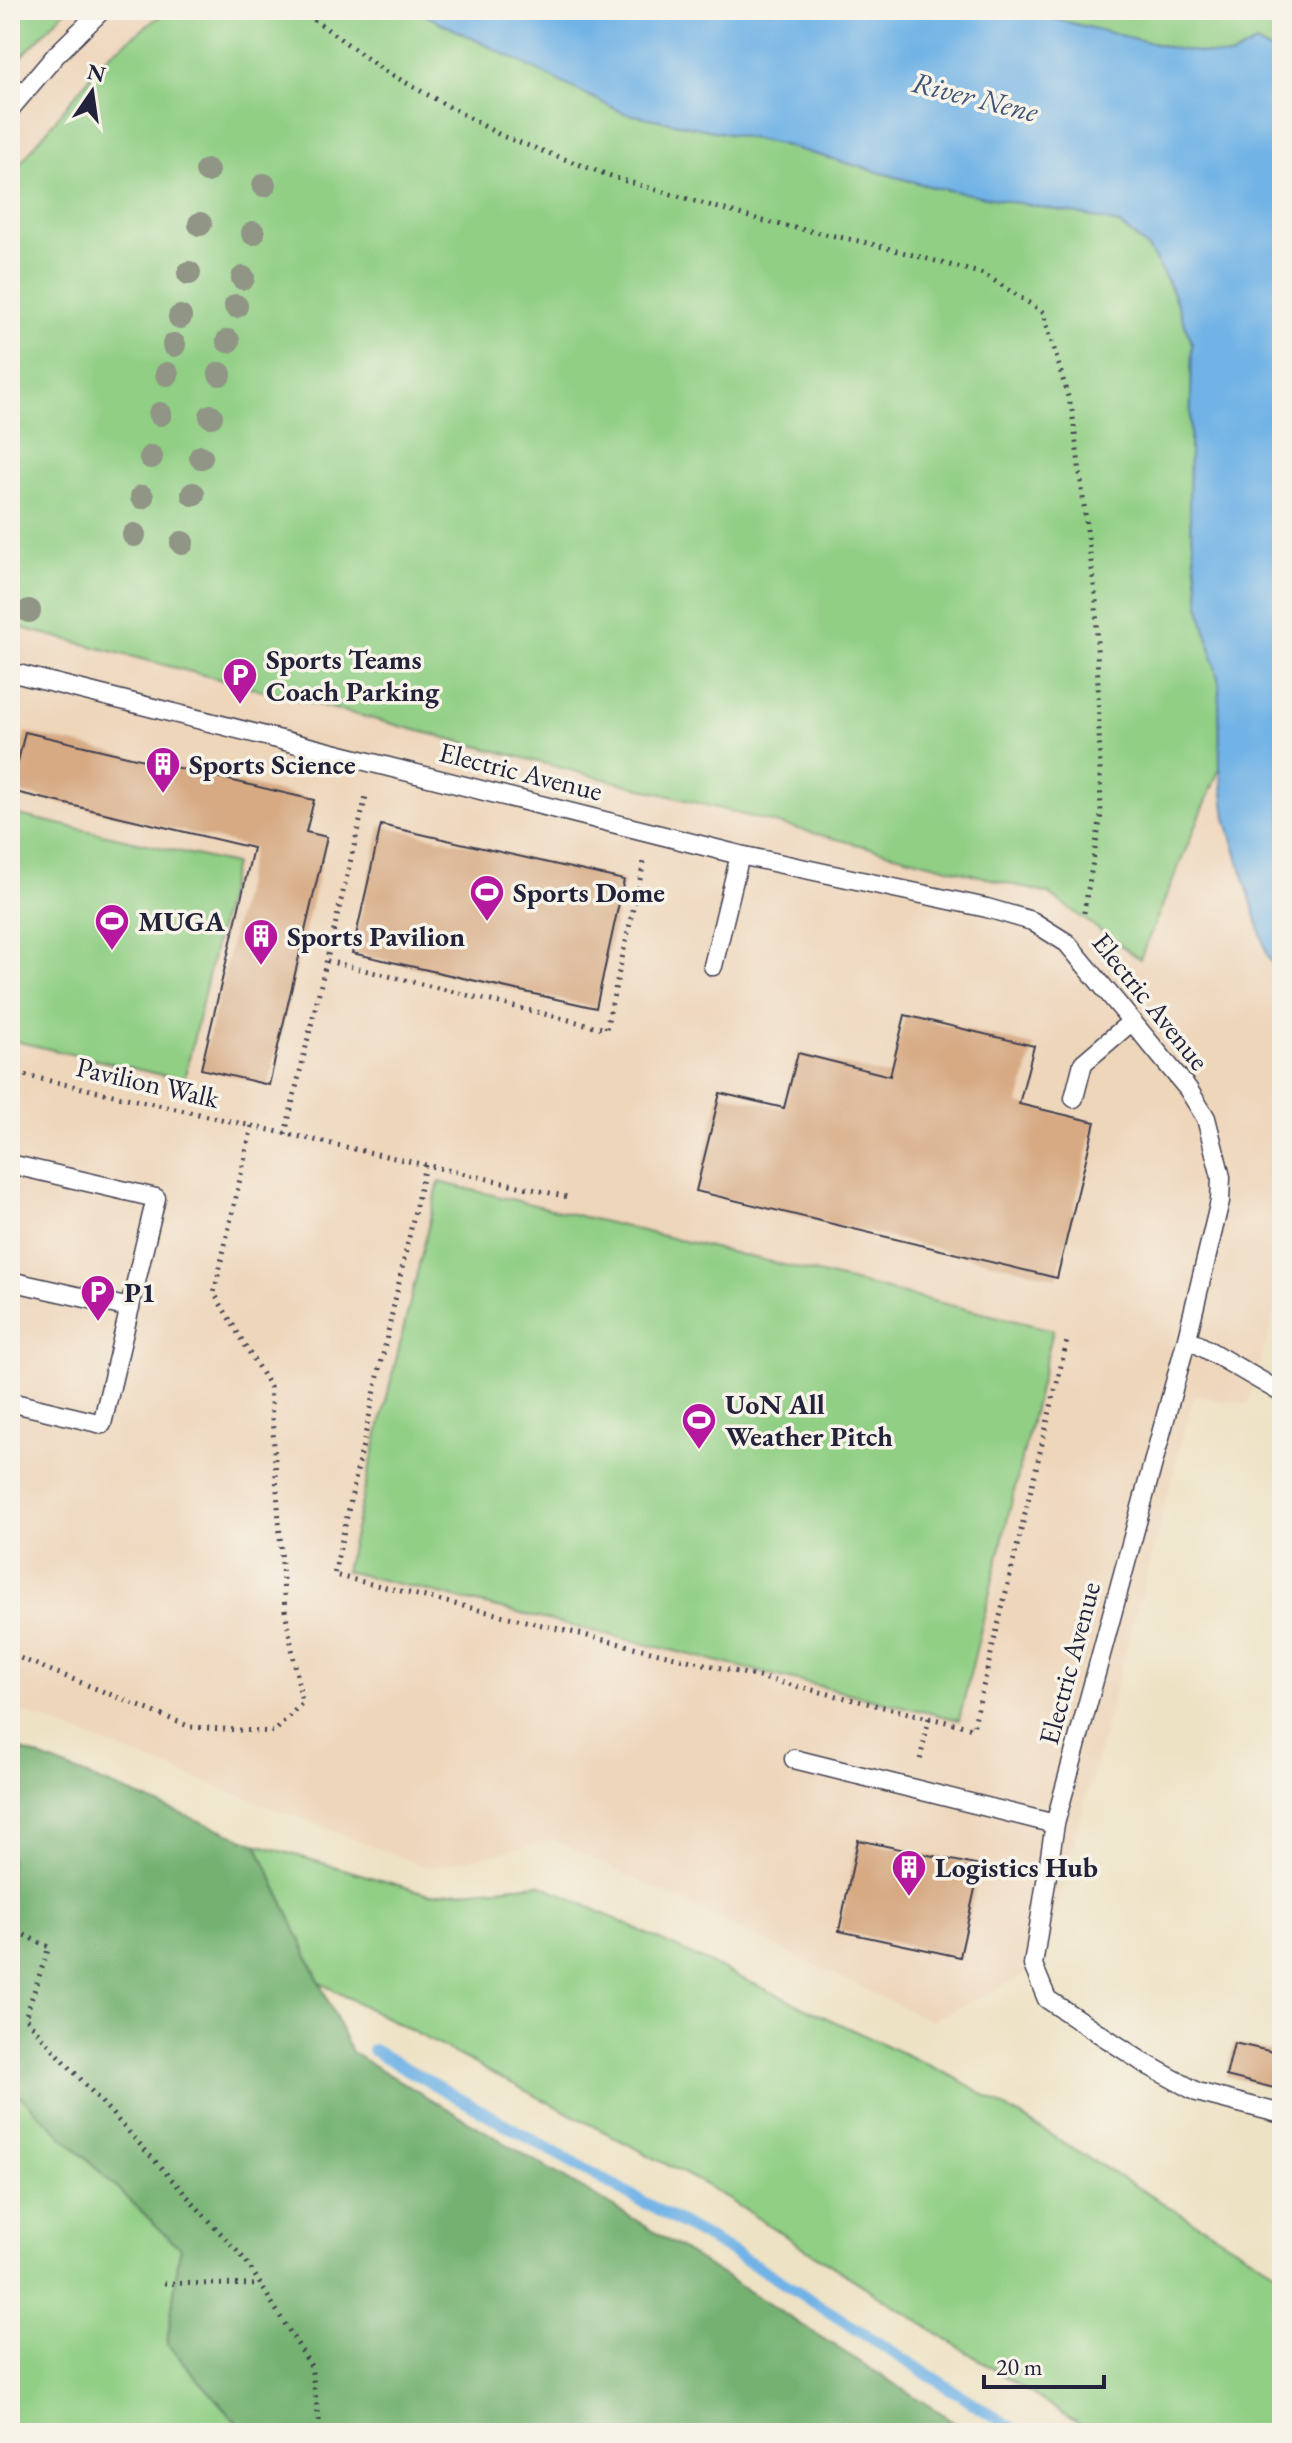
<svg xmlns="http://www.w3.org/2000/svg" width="1292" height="2443" viewBox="0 0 1292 2443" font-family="'EB Garamond',serif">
<rect width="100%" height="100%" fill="#f7f3e8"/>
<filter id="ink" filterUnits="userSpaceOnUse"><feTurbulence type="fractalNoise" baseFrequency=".0125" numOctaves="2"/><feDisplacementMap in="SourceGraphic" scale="16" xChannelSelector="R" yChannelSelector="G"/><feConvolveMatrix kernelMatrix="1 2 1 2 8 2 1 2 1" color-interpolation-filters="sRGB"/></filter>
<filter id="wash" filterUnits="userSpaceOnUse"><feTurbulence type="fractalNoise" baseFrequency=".006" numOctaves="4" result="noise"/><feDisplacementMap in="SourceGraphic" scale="32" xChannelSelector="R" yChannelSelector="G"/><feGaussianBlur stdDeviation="1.8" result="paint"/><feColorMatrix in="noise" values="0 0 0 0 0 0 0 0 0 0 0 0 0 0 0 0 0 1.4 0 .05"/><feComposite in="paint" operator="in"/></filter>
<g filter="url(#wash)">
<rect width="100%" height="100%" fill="#eee2c4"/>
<path fill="#eed6bb" d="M10 10H415L561 83 1170 286 1226 818 1267 954 1282 983V1289L1248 1404 1194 1396 1041 1967 931 2021 554 1840 429 1868 10 1707Z"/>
<path fill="#91cf85" stroke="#5a7860" stroke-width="2" d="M10 10H66L10 69Z
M168 10H415L624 113 779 144 932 187 1083 214 1119 224 1149 249 1170 286 1192 343 1189 508 1201 611 1219 682 1220 768 1140 959 1049 894 10 625V176L106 57Z
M1018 10H1282V57L1256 43 1230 57 1176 49Z
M10 813 234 864 184 1080 10 1040Z
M439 1182 1053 1330 959 1720 345 1571Z
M257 1844 429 1894 540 1884 958 2079 1282 2275V2433H1093L706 2185 320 1983Z
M10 2086 180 2248 167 2344 246 2433H10Z"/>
<path fill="#74b272" stroke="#4b6a56" stroke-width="2" d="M10 1745 257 1844 351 2052 639 2222 972 2433H246L167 2344 180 2248 10 2086Z"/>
<path fill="#71b3e6" stroke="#4a6a90" stroke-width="2" d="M415 10H1018L1176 49 1230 57 1256 43 1282 57V983L1267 954 1226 818 1220 768 1219 682 1201 611 1189 508 1192 343 1170 286 1149 249 1119 224 1083 215 932 187 779 144 624 113Z"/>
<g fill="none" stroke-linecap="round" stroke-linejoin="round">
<path stroke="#71b3e6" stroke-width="12" d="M373 2050 757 2266 1020 2433"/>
</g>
<g id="blocks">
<path fill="#d7aa84" d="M25 732 314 800 306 832 327 837 269 1085 201 1069 253 848 11 791Z
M381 825 624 880 596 1008 352 953Z
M905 1015 1034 1046 1019 1104 1095 1122 1057 1278 696 1191 720 1093 784 1108 798 1053 890 1076Z
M858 1840 980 1866 960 1957 839 1931Z
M1234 2043 1282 2054V2090L1226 2076Z"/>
</g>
</g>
<g filter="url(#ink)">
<use href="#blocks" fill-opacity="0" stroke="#413f50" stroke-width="2"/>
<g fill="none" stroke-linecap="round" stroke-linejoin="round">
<g stroke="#413f50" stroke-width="21">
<path id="lane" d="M10 109 56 55 102 10
M10 672 740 855 987 908 1032 921 1067 943 1188 1089 1206 1118 1221 1177 1220 1201 1187 1338 1055 1824 1033 1965 1047 1999 1144 2063 1197 2092 1282 2114
M713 966 740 855
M1074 1098 1083 1063 1131 1022
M10 1164 156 1198 102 1424 10 1402
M10 1281 130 1308
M1187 1338 1282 1393
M794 1759 1055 1824"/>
</g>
<path stroke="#413f50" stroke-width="5" stroke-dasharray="2 6" stroke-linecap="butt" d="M301 10 383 70 502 136 619 179 767 222 868 243 984 274 1043 312 1072 410 1096 601 1101 815 1083 918
M327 961 606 1029 644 862
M10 1072 252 1126 214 1293 270 1387 285 1610 302 1703 274 1732 191 1727 10 1654
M252 1126 568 1197
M285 1134 367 792
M425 1165 334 1575 929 1718 920 1760
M929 1718 973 1728 1067 1341
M10 1928 49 1947 25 2018 246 2261 311 2366 321 2433
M164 2283 260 2285"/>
<use href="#lane" stroke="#fff" stroke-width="18"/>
</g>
<g fill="#909585">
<circle cx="207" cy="171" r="12"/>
<circle cx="264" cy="185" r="12"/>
<circle cx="200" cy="224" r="12"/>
<circle cx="253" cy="233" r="12"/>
<circle cx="189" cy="273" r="12"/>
<circle cx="243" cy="278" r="12"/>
<circle cx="236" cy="306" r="12"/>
<circle cx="180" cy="317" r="12"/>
<circle cx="228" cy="341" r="12"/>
<circle cx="174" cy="345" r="12"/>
<circle cx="167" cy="374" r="12"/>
<circle cx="220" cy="374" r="12"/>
<circle cx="160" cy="414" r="12"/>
<circle cx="211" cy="416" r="12"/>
<circle cx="151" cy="457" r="12"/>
<circle cx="201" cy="457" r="12"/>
<circle cx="193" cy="494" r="12"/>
<circle cx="142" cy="497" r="12"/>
<circle cx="134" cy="535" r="12"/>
<circle cx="182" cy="543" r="12"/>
<circle cx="29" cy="611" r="12"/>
</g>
</g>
<defs>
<g id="parking-pin" transform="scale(1.8)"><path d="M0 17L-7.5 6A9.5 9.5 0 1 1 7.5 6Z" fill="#b5179e" stroke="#f7f3e8"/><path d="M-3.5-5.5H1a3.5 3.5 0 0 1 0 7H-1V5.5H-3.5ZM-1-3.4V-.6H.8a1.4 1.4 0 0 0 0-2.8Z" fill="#fff"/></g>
<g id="building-pin" transform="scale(1.8)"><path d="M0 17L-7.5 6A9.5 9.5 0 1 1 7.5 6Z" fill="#b5179e" stroke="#f7f3e8"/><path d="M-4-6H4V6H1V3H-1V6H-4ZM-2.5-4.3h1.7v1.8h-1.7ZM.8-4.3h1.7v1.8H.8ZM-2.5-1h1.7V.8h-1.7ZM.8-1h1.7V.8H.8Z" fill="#fff"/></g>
<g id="stadium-pin" transform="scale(1.8)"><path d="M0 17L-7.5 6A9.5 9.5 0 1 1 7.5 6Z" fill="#b5179e" stroke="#f7f3e8"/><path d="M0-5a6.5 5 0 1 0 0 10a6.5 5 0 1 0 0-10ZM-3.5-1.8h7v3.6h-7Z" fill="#fff"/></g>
</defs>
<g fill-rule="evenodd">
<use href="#parking-pin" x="240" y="675"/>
<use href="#building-pin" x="163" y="764"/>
<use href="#stadium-pin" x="487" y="892"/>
<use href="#stadium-pin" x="112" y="921"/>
<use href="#building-pin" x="261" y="936"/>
<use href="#parking-pin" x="98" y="1292"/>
<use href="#stadium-pin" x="699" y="1420"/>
<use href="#building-pin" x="909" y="1867"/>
</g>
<g text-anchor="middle" stroke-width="7" stroke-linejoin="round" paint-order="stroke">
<g font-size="28" font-weight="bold" fill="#22223b" stroke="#f7f3e8" text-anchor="start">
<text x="266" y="669">Sports Teams<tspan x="266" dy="32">Coach Parking</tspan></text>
<text x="189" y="774">Sports Science</text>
<text x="513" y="902">Sports Dome</text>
<text x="138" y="931">MUGA</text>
<text x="287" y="946">Sports Pavilion</text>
<text x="124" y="1302">P1</text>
<text x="725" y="1414">UoN All<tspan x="725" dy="32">Weather Pitch</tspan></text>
<text x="935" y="1877">Logistics Hub</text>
</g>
<g font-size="28" fill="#22223b" stroke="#f7f3e8">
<text transform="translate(521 771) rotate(14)" y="10">Electric Avenue</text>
<text transform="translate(1151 1001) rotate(51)" y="10">Electric Avenue</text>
<text transform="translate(148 1082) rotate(13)" y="10">Pavilion Walk</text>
<text transform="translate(1069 1663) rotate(-75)" y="10">Electric Avenue</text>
</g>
<g font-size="30" font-style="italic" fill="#3e5577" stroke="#f7f3e8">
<text transform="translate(975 97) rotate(14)" y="10">River Nene</text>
</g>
</g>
<rect width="1292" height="2443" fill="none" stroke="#f7f3e8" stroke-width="40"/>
<g transform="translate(92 92) rotate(13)" stroke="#f7f3e8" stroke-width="6" paint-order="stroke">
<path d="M0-6L14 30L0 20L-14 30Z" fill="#22223b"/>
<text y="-12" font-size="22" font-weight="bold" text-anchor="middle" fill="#22223b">N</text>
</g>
<path d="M984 2375v12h120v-12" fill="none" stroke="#22223b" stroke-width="4"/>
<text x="996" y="2375" font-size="24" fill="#22223b" stroke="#f7f3e8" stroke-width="6" paint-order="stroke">20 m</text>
</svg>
